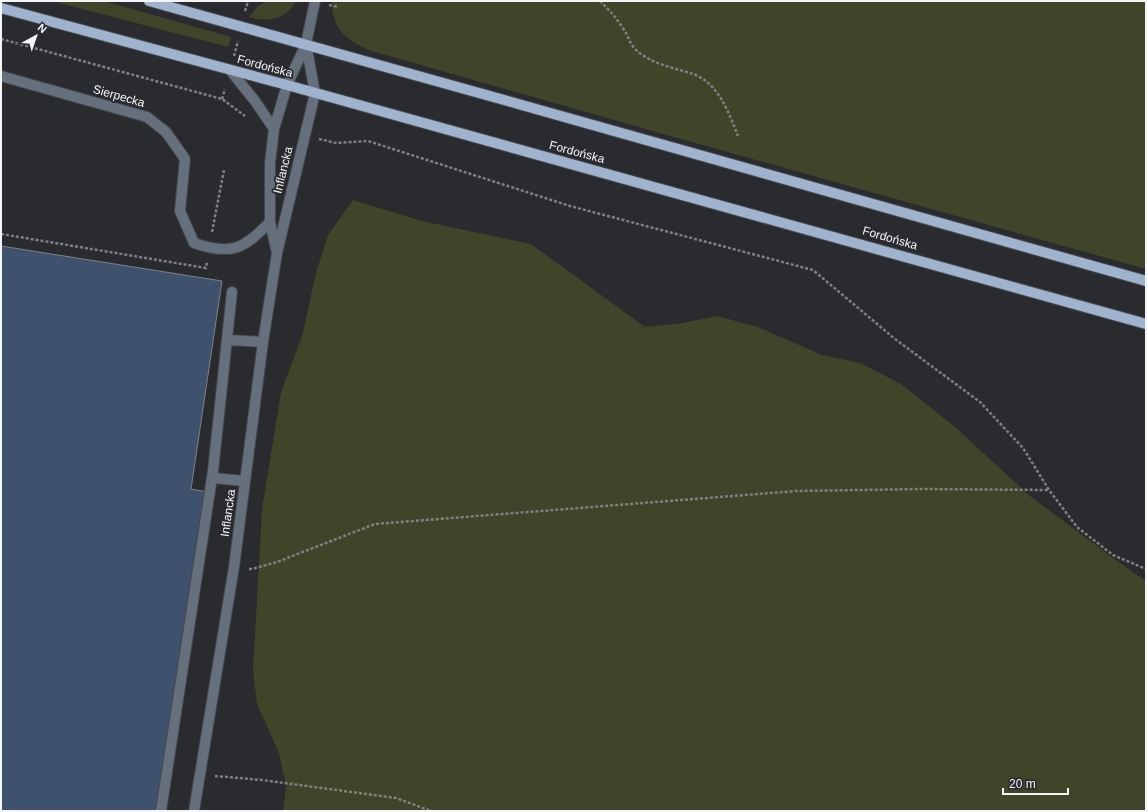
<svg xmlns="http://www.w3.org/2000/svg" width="1147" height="812" viewBox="0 0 1147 812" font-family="Arial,sans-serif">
<rect width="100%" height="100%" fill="#292b2f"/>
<path fill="#404428" d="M52 1H104L231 37 228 47Z
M267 1H294L296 2C285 20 268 22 249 17L258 6Z
M332 1H1146V269L674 137 375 52C350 43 331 30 332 1Z
M353 200 422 221 531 244 645 327 683 323 717 316 758 327 822 355 860 363 901 384 955 427 1030 496 1113 558 1146 581V811H283L286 786 279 753 257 704 253 670 262 509 281 392 302 336 316 273 328 235Z"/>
<path fill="#3e516d" stroke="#7f8387" d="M1 246 222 281 191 489 208 492 157 811H1Z"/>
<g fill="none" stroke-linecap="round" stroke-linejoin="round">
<g stroke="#45474b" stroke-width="12">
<path id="service" d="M306 44 315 1
M1 76 147 117 166 132 185 159 180 211 194 243C232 256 243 249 270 222
M227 340 263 342
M212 478 245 481
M161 811 213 471 232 292"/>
</g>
<g stroke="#45474b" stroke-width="12">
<path id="minor" d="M230 70 255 101 274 129
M276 249 270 222V163L274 129 287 85 306 44
M194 811 234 567 263 342 277 253 315 93 306 44"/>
</g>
<g stroke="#45474b" stroke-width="12">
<path id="primary" d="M149 1C482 92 813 189 1146 281
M1 8 287 85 1146 324"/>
</g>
<path stroke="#7f8184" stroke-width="2.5" stroke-dasharray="3 2" stroke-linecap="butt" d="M245 1H252
M600 1C608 9 616 17 622 27 630 37 628 45 641 54 655 64 673 68 690 73 718 81 728 111 738 136
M329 5 339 7
M245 11 248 2
M1 39 222 99 245 116
M234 56 238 41
M222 99 225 89
M319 139 336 143 368 141 570 206 813 270 895 339 980 402 1023 448 1049 490 1077 527 1113 555 1146 569
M212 232 224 170
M1 234 206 268 207 262
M249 569H252L277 562 375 524 796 491 922 489 1049 490
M215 776 262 780 396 798 431 811"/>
<use href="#service" stroke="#666f7c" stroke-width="10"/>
<use href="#minor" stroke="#666f7c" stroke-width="10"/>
<use href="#primary" stroke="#a0b3ce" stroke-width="10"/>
</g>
<g text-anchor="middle" stroke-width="3.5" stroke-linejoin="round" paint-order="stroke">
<g font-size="12" fill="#f3f5f7" stroke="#292b2f">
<text transform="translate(265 66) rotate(15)" y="4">Fordońska</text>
<text transform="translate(119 96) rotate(16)" y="4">Sierpecka</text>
<text transform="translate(577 152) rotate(15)" y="4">Fordońska</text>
<text transform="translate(283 170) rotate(-76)" y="4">Inflancka</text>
<text transform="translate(890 238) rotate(16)" y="4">Fordońska</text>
<text transform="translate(228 513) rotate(-82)" y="4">Inflancka</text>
</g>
</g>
<rect width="1147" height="812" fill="none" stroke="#f3f5f7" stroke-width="4"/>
<g transform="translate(36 36) rotate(40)" stroke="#292b2f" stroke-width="3" paint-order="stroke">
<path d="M0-3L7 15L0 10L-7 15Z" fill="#f3f5f7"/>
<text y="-6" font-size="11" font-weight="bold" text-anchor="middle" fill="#f3f5f7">N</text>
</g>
<path d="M1003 788v6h65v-6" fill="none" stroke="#f3f5f7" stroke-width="2"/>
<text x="1009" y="788" font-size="12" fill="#f3f5f7" stroke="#292b2f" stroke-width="3" paint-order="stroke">20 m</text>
</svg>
